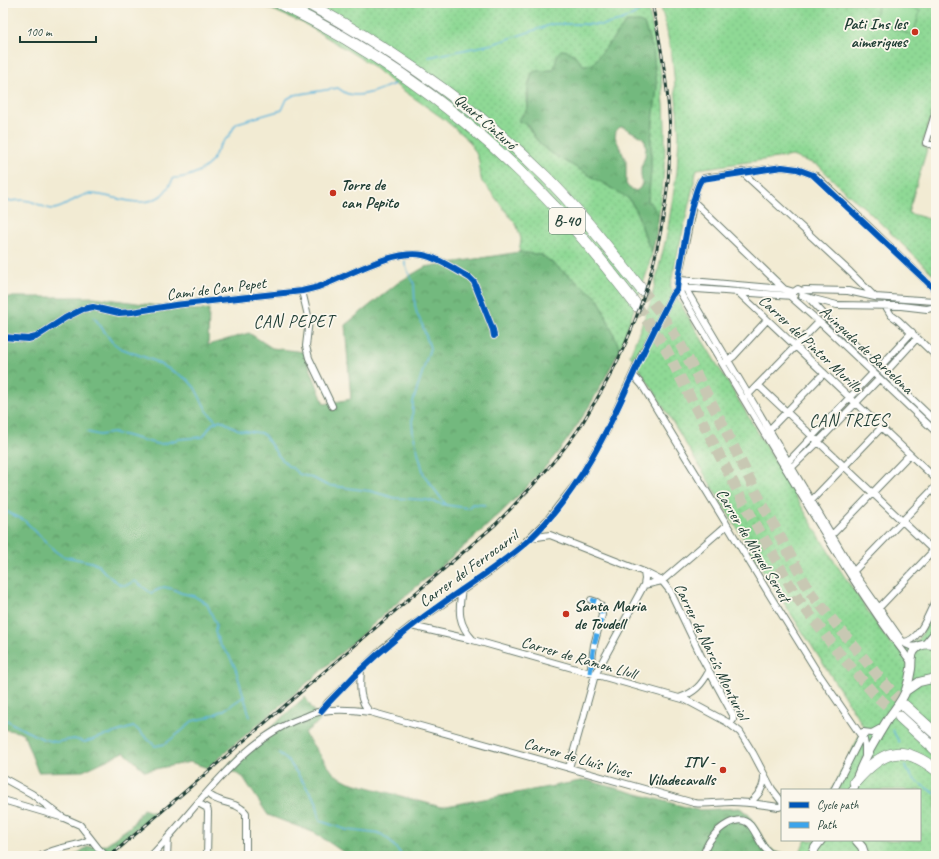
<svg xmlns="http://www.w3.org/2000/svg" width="939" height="859" viewBox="0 0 939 859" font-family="Caveat,sans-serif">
<defs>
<pattern id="grass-dots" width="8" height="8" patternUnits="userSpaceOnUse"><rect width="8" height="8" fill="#8fd995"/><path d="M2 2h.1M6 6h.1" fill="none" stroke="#7bbb81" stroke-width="1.8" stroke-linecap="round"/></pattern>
<pattern id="forest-crowns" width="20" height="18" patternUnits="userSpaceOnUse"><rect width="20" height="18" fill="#73b97e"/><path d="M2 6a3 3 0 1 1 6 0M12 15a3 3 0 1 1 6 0" fill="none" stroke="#5e9868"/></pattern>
</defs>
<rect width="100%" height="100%" fill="#fbf7ec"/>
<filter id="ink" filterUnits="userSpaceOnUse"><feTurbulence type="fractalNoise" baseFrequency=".025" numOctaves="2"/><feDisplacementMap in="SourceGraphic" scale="8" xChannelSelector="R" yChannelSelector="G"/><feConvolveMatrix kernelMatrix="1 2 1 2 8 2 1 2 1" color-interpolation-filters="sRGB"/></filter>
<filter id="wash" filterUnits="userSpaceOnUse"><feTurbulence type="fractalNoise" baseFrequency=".012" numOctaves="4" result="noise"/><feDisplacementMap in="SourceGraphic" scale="16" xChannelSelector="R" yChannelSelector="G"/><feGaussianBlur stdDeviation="0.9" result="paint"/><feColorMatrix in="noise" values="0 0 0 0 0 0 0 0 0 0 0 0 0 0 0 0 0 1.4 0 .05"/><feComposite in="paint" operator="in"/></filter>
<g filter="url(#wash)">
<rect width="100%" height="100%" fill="#f2ebd3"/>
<path fill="url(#grass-dots)" stroke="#578b64" d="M257 3H647C658 48 666 96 665 142 665 167 662 191 659 215L648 201 651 172V140L657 86 653 50 644 24 626 22 592 65H583L574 54 564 50 554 70 537 71 532 73 529 82 527 97 528 108 525 113 521 116 535 138 546 150 626 196C640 211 642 235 652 253L647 272 620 349 598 298 542 255 519 252 521 239 517 226 488 188 482 182 480 174 479 161 476 153 469 141 444 119 390 81 370 64 305 24Z
M660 3H936V99L922 146 927 149 908 213 936 221V277L866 209 843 190 818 165 792 156 697 169 670 287 735 394 834 561 891 645 908 644 919 639 936 608V856H789L788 854 800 852 806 840H920V790H832L864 727 757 561 652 388 630 355 650 304 667 234 677 171 679 134 673 64 666 26Z"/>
<path fill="url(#forest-crowns)" stroke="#497b59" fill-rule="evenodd" d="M626 22H639L644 24 653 50 657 86 651 140V172L648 200 659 215 656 236 652 253C643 236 640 211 628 198L546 150 535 138 528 125 518 121 528 108V88L532 73 537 71 554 70 557 55 561 50C573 50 576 58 583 65H592ZM623 127 642 137 645 141 646 147 645 157 641 167V175L642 183 640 188 636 191 629 188 626 184V161L615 137 616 131 620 127Z
M519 252 542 255 598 298 620 349C601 387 581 424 554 457 510 509 457 553 404 597 371 625 340 655 307 683 274 712 240 738 208 768L190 762 145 771 124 752 83 771 38 772 23 733 3 729V298L9 297H94L172 308 195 310 209 309 208 345 249 333 272 348 304 352 324 404 351 399 345 325 399 282 425 267Z
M305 697 320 721 304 733 334 774 349 782 441 807 586 780 697 810 740 808 749 815 768 846 775 852 788 854 789 856H349L315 833 268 815 243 777 225 768Z
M143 809 155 813 104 856H74L87 847 105 845 131 826Z"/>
<path fill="#8fd995" stroke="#578b64" d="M879 3H895L920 11 913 35 873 22Z"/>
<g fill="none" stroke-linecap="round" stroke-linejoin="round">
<path stroke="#60b6dd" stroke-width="1.5" d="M429 57 493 44 553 24H581L602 25 621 21 645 8
M3 202C11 201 22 199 30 201 37 203 47 210 54 209 67 208 77 194 90 194 113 194 137 210 159 197 166 193 170 184 174 178 187 178 202 172 211 162 215 156 217 148 222 143 224 140 227 139 229 136 232 132 233 127 237 123L282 110 287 99 294 95 338 88C341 90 346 94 349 94 363 98 381 89 394 84
M405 261V265L414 284 415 305 417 314 422 324 430 348 413 402 412 422 413 433 424 475 446 505 468 508 472 504 486 505
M94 317 112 342 120 348 152 360 180 375 188 380 195 388 207 411 216 421
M87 432 99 435 113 433 124 435 157 444H162L179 439 203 437 212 424 220 420 239 430 261 433 264 435 278 455 288 466 291 467 299 474 315 479 326 485 370 491 395 498 427 500 446 505
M3 510 24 520 55 551 62 556 91 562 98 565 107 575 121 585H127L135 581 151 593 164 587 173 589 181 593 194 596 207 604 216 624 215 632 220 645 229 655 235 667 250 717
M3 717 11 723 26 731 43 739 56 742 74 739 85 742 133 727 136 728 155 746 165 744 184 729 192 721 206 718 224 710 243 697
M892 729 899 742
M279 753 290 763 316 801 320 821 347 830 381 834 388 839 403 856
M906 765C909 780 924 786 936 794"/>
</g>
</g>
<g filter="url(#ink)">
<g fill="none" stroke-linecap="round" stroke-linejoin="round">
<path stroke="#c8c8b3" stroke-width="11" stroke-dasharray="11 5.5" stroke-linecap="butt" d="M642 290 659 311 678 340 720 419 756 492 810 592 879 677 905 706
M637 306 666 349 741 498 798 599 838 652 874 694 900 717"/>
<g stroke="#697a6c" stroke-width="8">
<path id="street" d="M936 111 926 143 936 146
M742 172 850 272 875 297
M693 201 784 289
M680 280 784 289 794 292
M683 281 688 293 853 571 902 641C908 647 912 647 920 646
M680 288 681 294C716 353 751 412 787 471 826 536 864 601 911 662
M683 288 793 296
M302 291 309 320 306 346 309 358 332 406
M738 292 936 479
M794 292 798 289 801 291 805 290 848 291 875 297 934 301
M672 295 677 289 678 280 696 190 700 181 704 178 782 167 797 169 816 176 925 280 933 288 936 294
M790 296 825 327 936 432
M802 296 837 305 901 306 927 309 936 307
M809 298 830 321 936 422
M885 305 891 315 898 320 936 356
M3 337 28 339 36 337 65 318 83 309 93 307 119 313 132 312 175 305 302 291C309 289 317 288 323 285 350 275 394 249 423 255 439 258 455 270 470 278L474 282 493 330 494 336
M726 362 734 356 767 320
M879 368 912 332
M885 373 917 338
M633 375 642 385 769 594 816 670 864 740 865 745V757
M758 385 934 551
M745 398 819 322
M769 430 824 373
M786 464 873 373
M789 470 818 442 879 379
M811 501 881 428
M830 537 909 455
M531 538 550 535 644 572 662 581 670 591 702 658 733 715V720L730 724
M851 574 936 486
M644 585 662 581 727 525
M462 590C458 611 458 624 473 640
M876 611 936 548
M411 626 473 640 686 700 727 722 740 732 753 753 772 789 782 802
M903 642C920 642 929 612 936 599
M361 670C360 685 358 700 370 712L694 803C706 805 719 802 732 802 748 802 763 805 779 807L782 806
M590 673 594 645 602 615 601 606 597 602 591 600
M679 698C694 693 702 685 709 671
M321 711 329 701 382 649 411 626 492 570 514 553 548 519 580 478 607 430 642 354
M863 732 872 733 883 727
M569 768 595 675 644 585 645 579 644 572
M3 778 32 794 62 817
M834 790 861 737 867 733
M207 793C217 804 237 801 246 813V856
M3 800 64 818 80 825 98 848 106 856
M751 802C759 794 764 788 764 776
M198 803 207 808 208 812 207 856
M41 856C57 846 75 848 91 839
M151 856C197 809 242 736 307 716 312 714 317 712 322 711 337 709 355 710 370 712
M167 856 168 838
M703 856C705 850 707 844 711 839 718 829 738 812 750 825 759 836 761 850 775 856"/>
</g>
<g stroke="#697a6c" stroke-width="10">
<path id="secondary" d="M926 644 936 632
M906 691 919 682 936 678
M853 790C860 764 874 742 888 719 894 710 903 700 906 690 908 684 910 676 911 669 912 663 910 657 914 651 919 644 928 643 936 646
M856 840 862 847 865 856
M812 856 815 848 821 840"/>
</g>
<g stroke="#697a6c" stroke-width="12">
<path id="highway" d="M279 3C390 57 490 133 572 226 595 252 616 279 637 306
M307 3C393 50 476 107 546 177 581 212 611 252 642 290
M905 706 936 734
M900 717 936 750
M855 782C883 750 901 743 936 770"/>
</g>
<use href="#street" stroke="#fff" stroke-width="6"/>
<use href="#secondary" stroke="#fff" stroke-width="8"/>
<use href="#highway" stroke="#fff" stroke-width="11"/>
<g stroke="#1f3d34" stroke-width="3">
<path id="rail" d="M110 856 496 524C525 494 554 464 578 430 584 421 589 411 595 402 641 326 667 238 670 150 671 100 662 51 652 3"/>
</g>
<use href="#rail" stroke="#fbf7ec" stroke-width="1.5" stroke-dasharray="4.5" stroke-linecap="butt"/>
<g stroke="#697a6c" stroke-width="8" stroke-linecap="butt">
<path id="street-bridge" d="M642 354 672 295"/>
</g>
<use href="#street-bridge" stroke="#fff" stroke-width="6"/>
<path stroke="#3da4eb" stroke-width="5" stroke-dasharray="10 5" stroke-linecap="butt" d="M590 673 594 645 602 615 601 606 597 602 591 600"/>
<g stroke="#fbf7ec" stroke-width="8">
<path id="cycleway" d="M3 337 28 339 36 337 65 318 83 309 93 307 119 313 132 312 175 305 302 291C309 289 317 288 323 285 350 275 394 249 423 255 439 258 455 270 470 278L474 282 493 330 494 336
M321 711C331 699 343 688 354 676 384 647 415 622 450 598 477 579 505 562 530 539 580 491 609 428 637 366 648 342 660 319 672 295L677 289 678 280C681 262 692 189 702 179L782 167 797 169 813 175 925 280 933 288 936 294"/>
</g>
<use href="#cycleway" stroke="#0057b8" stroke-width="6"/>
</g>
</g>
<g fill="#c8321e" stroke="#fbf7ec" stroke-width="1.5">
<circle cx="915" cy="32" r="4"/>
<circle cx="333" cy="193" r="4"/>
<circle cx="566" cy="614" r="4"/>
<circle cx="723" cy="770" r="4"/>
</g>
<g text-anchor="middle" stroke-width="3.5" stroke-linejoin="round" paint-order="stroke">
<rect fill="#fbf7ec" stroke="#61756b" stroke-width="1" x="549" y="208" width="36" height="26" rx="3"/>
<g font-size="15" font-weight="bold" fill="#1f3d34">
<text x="567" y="226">B-40</text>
</g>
<g font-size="16" font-weight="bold" fill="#1f3d34" stroke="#fbf7ec" text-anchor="end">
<text x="907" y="29">Pati Ins les<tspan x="907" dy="18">aimerigues</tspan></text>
<text x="341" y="190" text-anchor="start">Torre de<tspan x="341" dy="18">can Pepito</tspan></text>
<text x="574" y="611" text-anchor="start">Santa Maria<tspan x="574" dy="18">de Toudell</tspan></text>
<text x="715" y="767">ITV -<tspan x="715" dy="18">Viladecavalls</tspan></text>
</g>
<g font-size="16" fill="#1f3d34" stroke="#fbf7ec">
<text transform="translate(486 121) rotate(41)" y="6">Quart Cinturó</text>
<text transform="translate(216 288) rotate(-7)" y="6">Camí de Can Pepet</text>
<text transform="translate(811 343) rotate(43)" y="6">Carrer del Pintor Murillo</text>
<text transform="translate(867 349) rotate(43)" y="6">Avinguda de Barcelona</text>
<text transform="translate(754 545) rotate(59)" y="6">Carrer de Miquel Servet</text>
<text transform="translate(468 568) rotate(-36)" y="6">Carrer del Ferrocarril</text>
<text transform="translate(712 651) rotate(64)" y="6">Carrer de Narcís Monturiol</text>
<text transform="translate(579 657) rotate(16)" y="6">Carrer de Ramon Llull</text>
<text transform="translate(578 757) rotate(16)" y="6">Carrer de Lluís Vives</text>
</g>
<g font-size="17" letter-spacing="1" fill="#1f3d34" stroke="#fbf7ec">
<text x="294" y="327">CAN PEPET</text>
<text x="849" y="426">CAN TRIES</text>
</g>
</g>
<rect width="939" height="859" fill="none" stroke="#fbf7ec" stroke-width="16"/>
<rect x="781" y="789" width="140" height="52" fill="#fbf7ec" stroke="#a3ada2"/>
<rect x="789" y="802" width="20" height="6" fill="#0057b8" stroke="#a3ada2"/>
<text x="817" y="809" font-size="12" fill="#1f3d34">Cycle path</text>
<rect x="789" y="822" width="20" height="6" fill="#3da4eb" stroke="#a3ada2"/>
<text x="817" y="829" font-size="12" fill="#1f3d34">Path</text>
<path d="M20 36v6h76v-6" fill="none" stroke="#1f3d34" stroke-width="2"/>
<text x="26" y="36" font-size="12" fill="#1f3d34" stroke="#fbf7ec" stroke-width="3" paint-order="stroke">100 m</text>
</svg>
